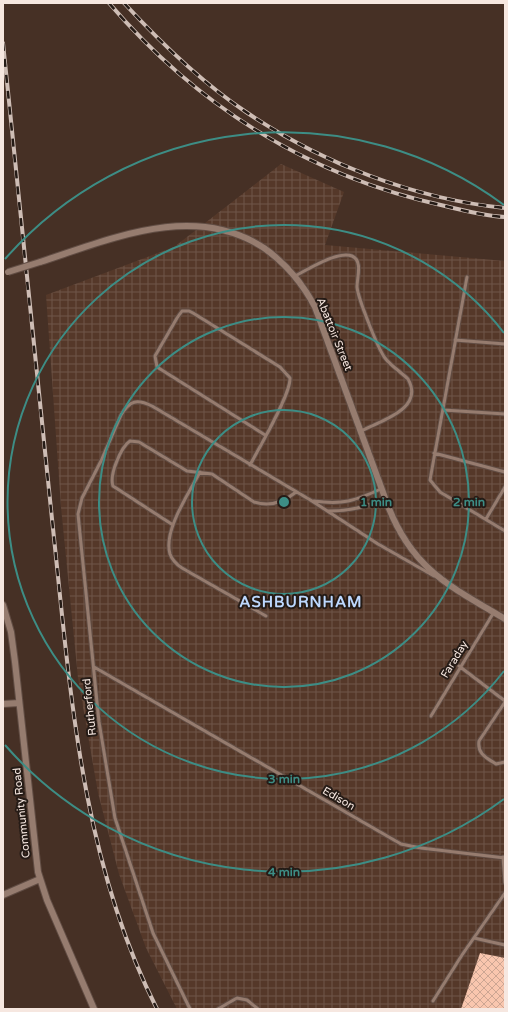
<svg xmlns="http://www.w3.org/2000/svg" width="508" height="1012" viewBox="0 0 508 1012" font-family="'Varela Round',sans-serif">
<defs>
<pattern id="industrial-grid" width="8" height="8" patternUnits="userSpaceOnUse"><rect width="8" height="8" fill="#553829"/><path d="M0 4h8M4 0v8" fill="none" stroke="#6e5548"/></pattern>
<pattern id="building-cross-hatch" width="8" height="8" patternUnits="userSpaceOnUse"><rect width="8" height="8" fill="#f9c6ae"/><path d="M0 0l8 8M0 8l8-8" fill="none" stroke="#cda693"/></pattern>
</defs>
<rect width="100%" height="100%" fill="#463025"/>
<path fill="url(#industrial-grid)" d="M281 164 344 192 325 245 505 261V1009H177L146 948 119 874 98 793 78 678 61 507 46 295 174 247Z"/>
<path fill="url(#building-cross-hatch)" d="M480 953 505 958V1009H461Z"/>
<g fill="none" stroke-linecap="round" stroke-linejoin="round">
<g stroke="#614d44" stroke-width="5">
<path id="service" d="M295 276C307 270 338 250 352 256 363 261 357 277 357 287 358 298 378 349 385 358 391 366 401 372 408 379 425 409 380 421 361 431
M467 277 430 480 440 492 505 531
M455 340 505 344
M443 410 505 414
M434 453 505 472
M250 465C259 448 291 394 290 378L280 367 193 313 189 311H182L177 318 155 356 157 367 265 435
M200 472C189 493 163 531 170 554 172 560 176 564 182 568L266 616
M314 501C343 505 354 501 381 489
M328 511C351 511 364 507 386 499
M486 519 505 487
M173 525 113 486C109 475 121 447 130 441L139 442 187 471 212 474 254 502C270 507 284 502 296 492
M459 666 505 701
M94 667 401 844 421 848 505 858
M505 702 479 741C477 754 487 758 496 764L505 762
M431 716 494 612
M503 857 505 883
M474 938 505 945
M433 1001 462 955 505 893
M190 1009 153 933 115 818 99 722 78 514 82 498 101 461 121 415C130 400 137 399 152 406L312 501 378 544 434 576
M218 1009 237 998 247 1000 258 1009"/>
</g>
<g stroke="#614d44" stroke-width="8">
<path id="minor" d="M40 262C111 239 194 202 264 248 285 263 303 284 315 307L388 506C413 570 450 586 505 619
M3 605 11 632 15 662 38 872 47 900 94 1009
M3 704 19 703
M3 895 40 879"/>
</g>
<use href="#service" stroke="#967c6f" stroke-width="3"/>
<use href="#minor" stroke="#967c6f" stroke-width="6"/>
<g stroke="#cebdb5" stroke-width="4">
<path id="rail" d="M109 3C198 107 311 177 445 206 465 211 485 216 505 217
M124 3C161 43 201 82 246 112 322 163 414 199 505 208
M3 43C19 202 35 361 52 519 70 686 80 857 157 1009"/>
</g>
<use href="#rail" stroke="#251b16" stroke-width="2.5" stroke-dasharray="8" stroke-linecap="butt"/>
<g stroke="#614d44" stroke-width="8" stroke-linecap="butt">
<path id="minor-bridge" d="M8 272 40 262"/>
</g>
<use href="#minor-bridge" stroke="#967c6f" stroke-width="6"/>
</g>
<g fill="none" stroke="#3d8d85" stroke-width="2">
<circle cx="284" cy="502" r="92"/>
<circle cx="284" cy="502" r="185"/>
<path d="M504 671A277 277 0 1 1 504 333"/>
<path d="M504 799A370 370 0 0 1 5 745M5 259A370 370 0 0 1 504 205"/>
</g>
<g text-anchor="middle" stroke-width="4" stroke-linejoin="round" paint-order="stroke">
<g font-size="11" fill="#f6e7e0" stroke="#251b16">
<text transform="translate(335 334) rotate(68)" y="4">Abattoir Street</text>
<text transform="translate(454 659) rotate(-59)" y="4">Faraday</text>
<text transform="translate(89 707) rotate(-96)" y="4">Rutherford</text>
<text transform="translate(339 798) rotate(30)" y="4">Edison</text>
<text transform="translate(21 813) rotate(-96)" y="4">Community Road</text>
</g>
<g font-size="15" font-weight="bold" letter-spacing="1" fill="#bdd8fe" stroke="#251b16">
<text x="301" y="607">ASHBURNHAM</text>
</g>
</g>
<circle cx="284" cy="502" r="6" fill="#3d8d85" stroke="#251b16" stroke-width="2"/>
<g font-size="12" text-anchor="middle" font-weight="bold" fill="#3d8d85" stroke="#251b16" stroke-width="4" stroke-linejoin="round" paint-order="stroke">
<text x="376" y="506">1 min</text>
<text x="469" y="506">2 min</text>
<text x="284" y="783">3 min</text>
<text x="284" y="876">4 min</text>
</g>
<rect width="508" height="1012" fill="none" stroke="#f6e7e0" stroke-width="8"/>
</svg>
